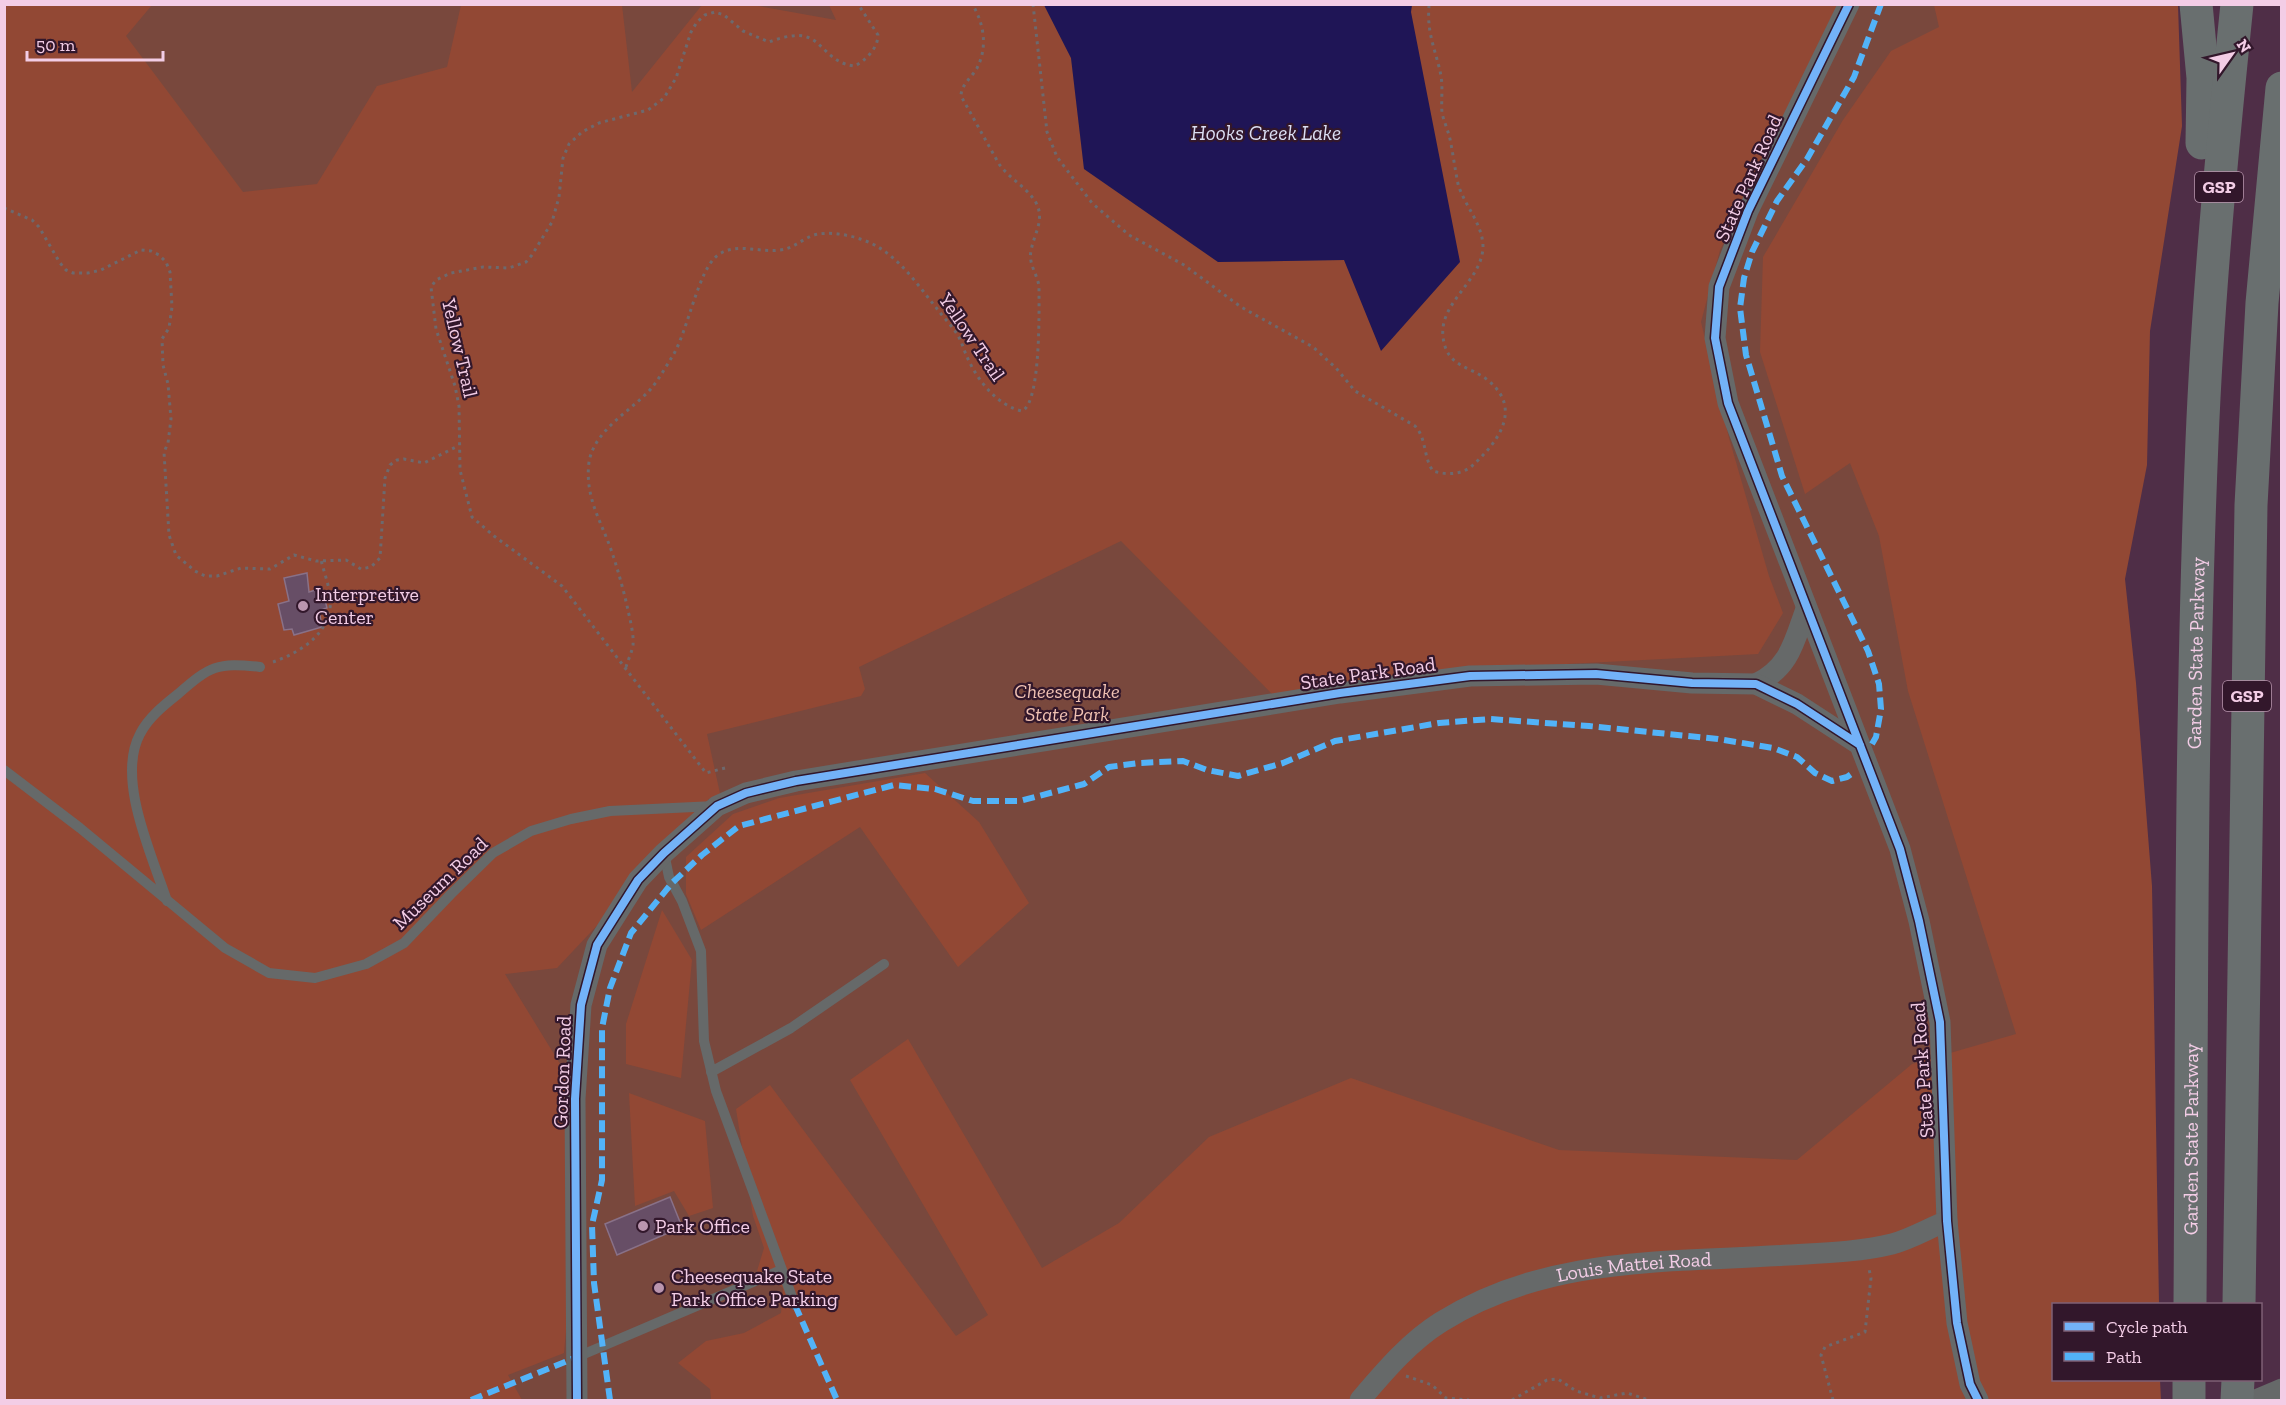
<svg xmlns="http://www.w3.org/2000/svg" width="2286" height="1405" viewBox="0 0 2286 1405" font-family="'Zilla Slab',serif">
<rect width="100%" height="100%" fill="#4f2e47"/>
<path fill="#79483d" d="M5 5H2129L2054 1304V1380L2076 1400H5Z"/>
<path fill="#924834" d="M5 5H152L126 36 243 192 317 184 377 86 447 67 461 5H622L632 92 702 5H753L836 20 829 5H1044L1071 58 1084 169 1218 262 1344 260 1412 5H1841L1720 250 1701 322 1729 438 1769 576 1783 613 1758 654 1511 667 1273 695 1121 541 859 667 865 689 861 696 707 734 721 798 708 799 712 816 671 847 557 968 505 974 576 1090 575 1229 564 1353 508 1375 522 1400H5Z
M1934 5H2178L2182 126 2150 331 2147 465 2125 579 2136 683 2152 886 2159 1304H2054V1380H2160L2161 1400H711L710 1389 678 1363 706 1341 744 1333 781 1313 783 1288 757 1271 764 1248 753 1216 736 1109 770 1085 956 1336 988 1315 850 1080 908 1039 1042 1268 1119 1223 1209 1137 1351 1078 1559 1150 1797 1160 1912 1064 2016 1034 1908 691 1879 536 1850 463 1805 494 1760 352 1763 257 1843 120 1891 51 1939 27Z
M925 773 979 822 1029 903 958 967 860 827 701 930 686 894V857L733 814 779 798Z
M662 910 692 960 681 1078 626 1064V1024Z
M629 1093 705 1121 713 1208 689 1216 674 1191 635 1206Z"/>
<path fill="#1f1556" d="M1044 5H1412L1411 12 1460 262 1381 351 1344 260 1218 262 1084 169 1071 58Z"/>
<path fill="#674e66" stroke="#897188" stroke-width="1.5" d="M307 573 309 592 322 588 327 608 319 610 322 627 294 635 292 629 284 630 278 604 289 601 284 578Z
M670 1197 682 1227 617 1255 605 1224Z"/>
<g fill="none" stroke-linecap="round" stroke-linejoin="round">
<path stroke="#6d696d" stroke-width="3" stroke-dasharray="3 4.5" stroke-linecap="butt" d="M1033 4 1047 132 1057 157 1092 203 1129 235 1184 265 1241 307 1313 347 1336 368 1355 391 1415 426C1427 439 1423 457 1433 471 1446 475 1461 475 1472 466 1496 444 1523 411 1490 382 1471 365 1447 369 1443 337 1439 302 1482 281 1483 247 1483 224 1464 205 1458 184 1455 169 1453 154 1450 139 1448 130 1444 122 1442 113 1441 100 1443 88 1441 76 1438 59 1430 40 1429 23 1428 17 1429 10 1429 4
M4 208 32 220 39 227 60 263 66 270 73 273H88L101 270 141 250 151 251 159 255 166 262 170 272 172 307 169 328 162 339 163 365 168 384 171 419 168 443 164 452 169 535 176 555 195 571 205 576H217L241 568 270 569 294 555 316 561 346 560 361 569 371 567 380 558 385 478 390 465 397 460 404 459 424 463 458 446
M273 662C302 652 334 631 330 597 329 585 324 572 321 560
M626 667C628 660 632 652 633 645 634 634 630 620 628 610 623 588 617 566 609 544 598 516 585 494 589 462 594 431 629 412 649 391 658 381 665 368 672 357 688 332 698 269 718 255 736 242 760 253 780 250 791 249 799 242 809 237 827 228 862 237 878 247 903 262 920 288 938 310 944 318 952 326 957 334 962 342 964 351 968 359 978 381 998 406 1022 411 1041 403 1039 309 1039 287 1038 275 1028 264 1031 251 1034 233 1046 219 1035 201 1026 187 1009 178 999 164L961 96C961 85 972 77 977 68 988 47 984 23 972 4
M725 768 706 773 562 586 494 536 472 517 460 470 459 406 455 386 436 329 431 287 436 280 451 273 483 267 509 268 526 262 532 255 552 222 559 197 563 158 569 144 582 132 599 123 648 110 664 98 676 78 691 32 697 22 705 15 715 12 724 15 743 31 769 42C780 38 796 33 807 37 823 42 830 64 855 66 866 60 878 48 878 35L858 4
M1406 1376 1432 1385 1446 1398 1469 1400
M1512 1400 1547 1380 1558 1379 1576 1391 1600 1398 1627 1393 1649 1400
M1833 1400 1821 1355 1825 1347 1865 1332 1871 1278 1869 1269"/>
<path stroke="#666969" stroke-width="10" d="M4 770 80 828 225 948 269 973 315 978 366 964 404 943 451 894 493 853 531 831 571 819 610 811 715 806
M664 853 669 877 682 901 701 951 704 1041 716 1091 795 1305
M167 901C152 855 116 779 140 734 148 718 164 705 178 694 210 666 217 662 260 667
M711 1072 791 1028 884 964
M577 1357 781 1270"/>
<g stroke="#666969" stroke-width="21">
<path d="M1849 4 1748 211 1719 287 1715 338 1728 403 1900 849 1919 921 1940 1022 1947 1221 1957 1323 1970 1384 1978 1400"/>
<path d="M1756 684C1790 667 1794 642 1806 609"/>
<path d="M577 1400 575 1099 581 1005 597 945 638 880 664 853 717 806 746 793 796 781 1340 693 1470 676 1596 674 1692 683 1756 684 1797 704 1860 745"/>
<path id="s1" d="M1360 1400C1384 1372 1409 1342 1441 1322 1548 1255 1668 1263 1789 1255 1823 1253 1859 1252 1892 1244 1911 1239 1929 1228 1947 1221"/>
<path d="M2256 1400 2282 1389"/>
</g>
<g stroke="#696f6f" stroke-width="33">
<path d="M2196 4 2203 78 2202 143"/>
<path id="s2" d="M2190 1304C2192 1017 2190 729 2202 441 2208 295 2222 150 2237 4"/>
<path d="M2239 1304 2251 505 2262 303 2282 88"/>
<path d="M2189 1400V1380"/>
<path d="M2237 1400 2238 1380"/>
</g>
<path stroke="#52b3f8" stroke-width="6" stroke-dasharray="12 6" stroke-linecap="butt" d="M1872 744 1876 737 1881 709 1879 684 1868 651 1782 476 1746 355 1740 308 1744 278 1752 252 1777 201 1807 159 1854 77 1881 4
M795 1305 837 1400
M471 1400 577 1357
M610 1400 594 1283 592 1225 602 1180V1028L610 988 631 933 672 883 702 855 739 826 894 785 935 789 973 801H1020L1084 784 1109 767 1139 763 1183 761 1207 770 1238 776 1283 763 1335 741 1439 723 1490 719 1589 726 1718 739 1773 748 1797 757 1815 773 1832 781 1847 777 1854 772"/>
<g stroke="#32172b" stroke-width="11">
<path id="cycleway" d="M1849 4 1748 211 1719 287 1715 338 1728 403 1900 849 1919 921 1940 1022 1947 1221 1957 1323 1970 1384 1978 1400
M577 1400 575 1099 581 1005 597 945 638 880 664 853 717 806 746 793 796 781 1340 693 1470 676 1596 674 1692 683 1756 684 1797 704 1860 745"/>
</g>
<use href="#cycleway" stroke="#73b2f8" stroke-width="8"/>
</g>
<g fill="#ba95ae" stroke="#32172b" stroke-width="2">
<circle cx="303" cy="606" r="6"/>
<circle cx="643" cy="1226" r="6"/>
<circle cx="659" cy="1288" r="6"/>
</g>
<g text-anchor="middle" stroke-width="4.5" stroke-linejoin="round" paint-order="stroke">
<g fill="#32172b" stroke="#b996ae" stroke-width="1.5">
<rect x="2195" y="172" width="48" height="30" rx="4.5"/>
<rect x="2223" y="681" width="48" height="30" rx="4.5"/>
</g>
<g font-size="18" font-weight="bold" fill="#f3cde6">
<text x="2219" y="193">GSP</text>
<text x="2247" y="702">GSP</text>
</g>
<g font-size="20" fill="#f3cde6" stroke="#32172b">
<text transform="translate(1748 178) rotate(-66)" y="7">State Park Road</text>
<text transform="translate(972 337) rotate(56)" y="7">Yellow Trail</text>
<text transform="translate(460 348) rotate(77)" y="7">Yellow Trail</text>
<text dy="7" stroke="none"><textPath href="#s2" startOffset="651">Garden State Parkway</textPath></text>
<text transform="translate(1368 673) rotate(-8)" y="7">State Park Road</text>
<text transform="translate(440 883) rotate(-44)" y="7">Museum Road</text>
<text transform="translate(1922 1070) rotate(-94)" y="7">State Park Road</text>
<text transform="translate(562 1072) rotate(-88)" y="7">Gordon Road</text>
<text dy="7" stroke="none"><textPath href="#s2" startOffset="165">Garden State Parkway</textPath></text>
<text dy="7" stroke="none"><textPath href="#s1" startOffset="316">Louis Mattei Road</textPath></text>
</g>
<g font-size="20" fill="#f3cde6" stroke="#32172b" text-anchor="start">
<text x="315" y="601">Interpretive<tspan x="315" dy="23">Center</tspan></text>
<text x="655" y="1233">Park Office</text>
<text x="671" y="1283">Cheesequake State<tspan x="671" dy="23">Park Office Parking</tspan></text>
</g>
<g font-size="20" font-style="italic" fill="#f1c2b3" stroke="#32172b">
<text x="1067" y="698">Cheesequake<tspan x="1067" dy="23">State Park</tspan></text>
</g>
<g font-size="21" font-style="italic" fill="#dbdef3" stroke="#32172b">
<text x="1266" y="140">Hooks Creek Lake</text>
</g>
</g>
<rect width="2286" height="1405" fill="none" stroke="#f3cde6" stroke-width="12"/>
<rect x="2052" y="1303" width="210" height="78" fill="#32172b" stroke="#7f6076" stroke-width="1.5"/>
<rect x="2064" y="1322" width="30" height="9" fill="#73b2f8" stroke="#7f6076" stroke-width="1.5"/>
<text x="2106" y="1333" font-size="18" fill="#f3cde6">Cycle path</text>
<rect x="2064" y="1352" width="30" height="9" fill="#52b3f8" stroke="#7f6076" stroke-width="1.5"/>
<text x="2106" y="1363" font-size="18" fill="#f3cde6">Path</text>
<g transform="translate(2232 54) rotate(56)" stroke="#32172b" stroke-width="4.5" paint-order="stroke">
<path d="M0-4.5L10 22L0 15L-10 22Z" fill="#f3cde6"/>
<text y="-9" font-size="16" font-weight="bold" text-anchor="middle" fill="#f3cde6">N</text>
</g>
<path d="M27 51v9h136v-9" fill="none" stroke="#f3cde6" stroke-width="3"/>
<text x="36" y="51" font-size="18" fill="#f3cde6" stroke="#32172b" stroke-width="4.5" paint-order="stroke">50 m</text>
</svg>
